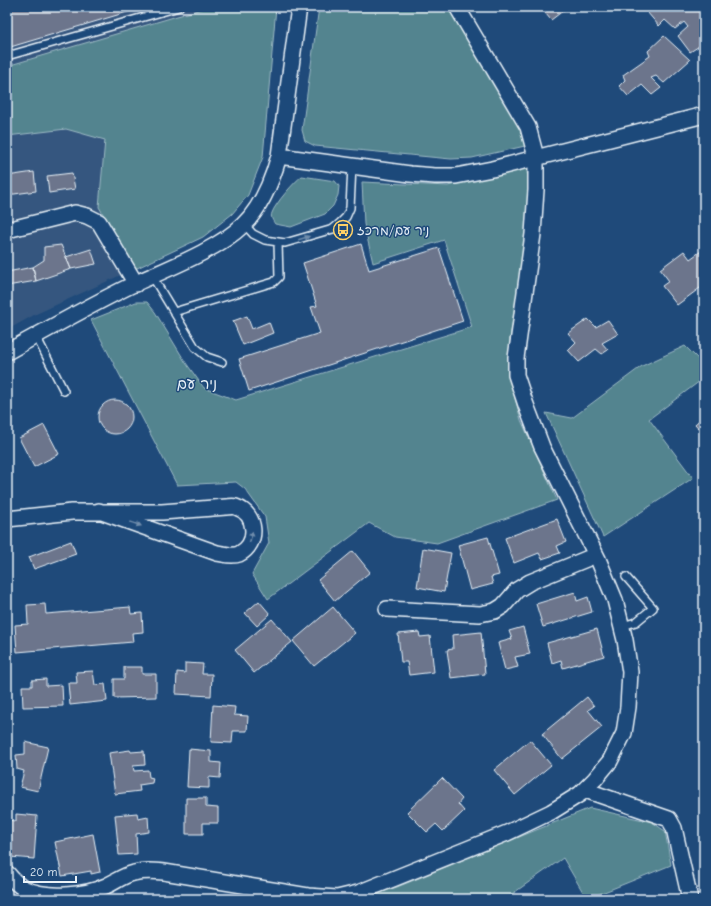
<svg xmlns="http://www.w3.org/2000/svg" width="711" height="906" viewBox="0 0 711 906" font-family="'Comic Neue','Playpen Sans Hebrew',sans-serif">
<rect width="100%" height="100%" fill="#1f4a7a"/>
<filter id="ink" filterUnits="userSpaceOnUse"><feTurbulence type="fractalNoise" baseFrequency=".025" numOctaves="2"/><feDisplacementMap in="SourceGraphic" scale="8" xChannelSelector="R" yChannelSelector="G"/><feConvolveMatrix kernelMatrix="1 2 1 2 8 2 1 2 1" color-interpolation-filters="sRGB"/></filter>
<g filter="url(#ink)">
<path fill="#36577f" d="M7 7H276L263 157 248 195 232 214 203 237 34 315 7 330Z"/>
<path fill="#52848f" stroke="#9dbac4" d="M208 7H276L263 157 248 195 232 214 203 237 135 269 99 207 105 140 66 129 7 136V66Z
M319 7H450L519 126 525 146 472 158 451 159 315 146 305 141 302 130Z
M526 166 529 184 526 232 510 339 508 373 521 420 557 500 437 543 395 537 369 523 268 599 252 574 269 543 265 517 245 489 236 482 177 485 91 320 136 302H147L155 312 186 363 204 388 236 400 472 327 444 240 373 263 364 224 362 182 448 186Z
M302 176 335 181 339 186 338 195 333 206 325 214 291 227 275 224C273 221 270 217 272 213 275 204 294 182 302 176Z
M685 346 704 365V378L649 419 693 478 603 537 546 413 572 418 642 366Z
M590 808 652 822 665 831 671 865 587 899 563 858 505 899H363L397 887Z"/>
<path fill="#6c758c" stroke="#e8f1f8" d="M7 7H144L7 48Z
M540 7H568L551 20Z
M652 7H696L704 16V43L690 52 678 36 688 27 684 22 675 29 665 20 659 26 647 12 656 10Z
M664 36 690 60 664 83 656 76 651 78 661 88 652 95 642 85 628 96 619 86 625 80 623 75 650 56 648 51Z
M34 172 36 191 7 195V176Z
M72 173 75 189 49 193 47 176Z
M361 244 369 270 439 248 463 321 249 391 239 359 320 333 311 307 317 306 303 263Z
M61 245 71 269 36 281 33 267 44 260V247Z
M91 249 96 264 71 269 66 257Z
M704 249V285L677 305 662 286 669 281 660 269 684 251 690 259Z
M33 267 36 281 7 286V272Z
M247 316 252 329 269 322 273 333 243 345 233 321Z
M588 319 596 327 608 320 618 334 602 343 608 350 602 354 596 349 579 362 568 350 576 342 568 333Z
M98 417a17 17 0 1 1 34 0a17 17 0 1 1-34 0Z
M704 416V434L695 424Z
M44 425 59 454 34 467 19 438Z
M557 519 566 542 557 546 560 553 542 559 539 553 514 563 505 538Z
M488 537 499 575 491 577 493 584 470 590 458 545Z
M71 541 76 554 34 569 29 557Z
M423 548 451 553 444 592 417 587Z
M353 551 370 572 335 601 318 580Z
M575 592 577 601 588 597 592 612 543 627 536 604Z
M259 601 270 614 257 626 245 613Z
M45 604 46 614 130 607 131 614 142 613 143 632 132 633 133 642 17 652 15 625 28 624 27 605Z
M333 607 355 633 314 666 293 641Z
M272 619 292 642 254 673 235 650Z
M523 627 530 654 515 657 518 667 505 670 498 643 512 639 509 631Z
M597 629 604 656 563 668 561 660 552 663 547 643Z
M419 632 420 637 430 636 434 672 409 675 407 662H401L398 634Z
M481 632 485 674 451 678 447 650 453 649 452 635Z
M185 663 203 664 202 674H212L211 696 176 694 177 672 185 673Z
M124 667H142V674H156V697L114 698V679H124Z
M93 671 95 685 105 684 107 701 70 705 68 683H77L76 672Z
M46 679V686L62 685 63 706 23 707 22 686H32V680Z
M587 697 594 706 588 710 602 727 562 759 542 734Z
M213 705 235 707 234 715 248 716 247 731H233L232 743 211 742Z
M530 740 551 765 515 795 494 770Z
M25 742 48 747 38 791 20 787 24 771 17 769 16 755 25 754Z
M189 749 211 751V762L221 763 220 778 209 777V788L187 787Z
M130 750 131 752 144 751 145 765 133 766 134 771 148 770 149 777 153 778 152 783 139 785 140 791 115 794 109 753Z
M442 778 462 799 458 804 464 811 443 831 436 824 427 832 407 812Z
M186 798H206V807L218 808V823H203V834H186Z
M137 813 138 819 148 817 149 832 136 834 137 854 119 855 115 815Z
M16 814 37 816 34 859 10 857 11 851H7V820L16 821Z
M93 834 100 872 91 874V871L62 876 55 842Z"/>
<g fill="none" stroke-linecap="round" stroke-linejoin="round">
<g stroke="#e8f1f8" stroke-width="10">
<path id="lane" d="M7 56 179 7
M244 224 253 234 265 240 285 243 333 229 340 223 346 217 350 208 352 166
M152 276 195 347 207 357 222 362
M174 312 274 282 279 277 278 243
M36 336 64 391
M622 626 636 622 653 608 626 577"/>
</g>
<g stroke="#e8f1f8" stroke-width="18">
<path id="street" d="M279 156 410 174 435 176H456L492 169 704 115
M7 230 75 213 87 216 99 222 136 284
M7 352C50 328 92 304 136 283 169 268 217 250 243 225 262 207 272 181 279 156L299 7
M7 519 72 512H162L226 507C229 507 233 506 236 507 257 514 259 544 239 554 232 557 224 554 217 553L99 511
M387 609 480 614 495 611 503 606 517 590 530 582 596 555
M585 790 669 819 674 828 690 899
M7 873C12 879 18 886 25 889 47 899 85 896 106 886 115 882 124 875 134 873 144 870 154 871 164 872L308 896 337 898 358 893 507 833 551 812 580 794 595 779 610 761 624 733 628 707 630 672 625 640 615 600 598 559 542 447 526 405 516 375V358L533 234 536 190V157L528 127 457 7"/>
</g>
<use href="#lane" stroke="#1f4a7a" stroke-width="7"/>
<use href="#street" stroke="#1f4a7a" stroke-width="15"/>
</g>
<defs><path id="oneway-solid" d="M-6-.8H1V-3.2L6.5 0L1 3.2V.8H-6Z"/></defs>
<g fill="#6f8dac">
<use href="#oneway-solid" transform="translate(304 238) rotate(-17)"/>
<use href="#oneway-solid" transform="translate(136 524) rotate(20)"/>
<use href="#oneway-solid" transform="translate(251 537) rotate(-76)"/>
</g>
</g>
<defs>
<g id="bus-ring" transform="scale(1)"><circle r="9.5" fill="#1f4a7a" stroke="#ffd166" stroke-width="1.5"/><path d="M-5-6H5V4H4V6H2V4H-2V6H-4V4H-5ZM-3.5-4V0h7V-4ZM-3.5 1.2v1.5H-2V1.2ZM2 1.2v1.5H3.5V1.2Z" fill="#ffd166"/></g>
</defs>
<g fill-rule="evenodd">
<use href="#bus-ring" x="343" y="230"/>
</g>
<g text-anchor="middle" stroke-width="3" stroke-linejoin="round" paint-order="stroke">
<g font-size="13" fill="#e8f1f8" stroke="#1f4a7a" text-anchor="start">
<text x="357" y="235">ניר עם/מרכז</text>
</g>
<g font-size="15" fill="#e8f1f8" stroke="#1f4a7a">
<text x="197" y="389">ניר עם</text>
</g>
</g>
<rect width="711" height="906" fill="none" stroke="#1f4a7a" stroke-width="24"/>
<rect x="12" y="12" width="687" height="882" fill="none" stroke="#e8f1f8" stroke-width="1.5" filter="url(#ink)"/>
<path d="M24 876v6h52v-6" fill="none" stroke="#e8f1f8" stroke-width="2"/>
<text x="30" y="876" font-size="12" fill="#e8f1f8" stroke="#1f4a7a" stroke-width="3" paint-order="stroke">20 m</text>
</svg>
